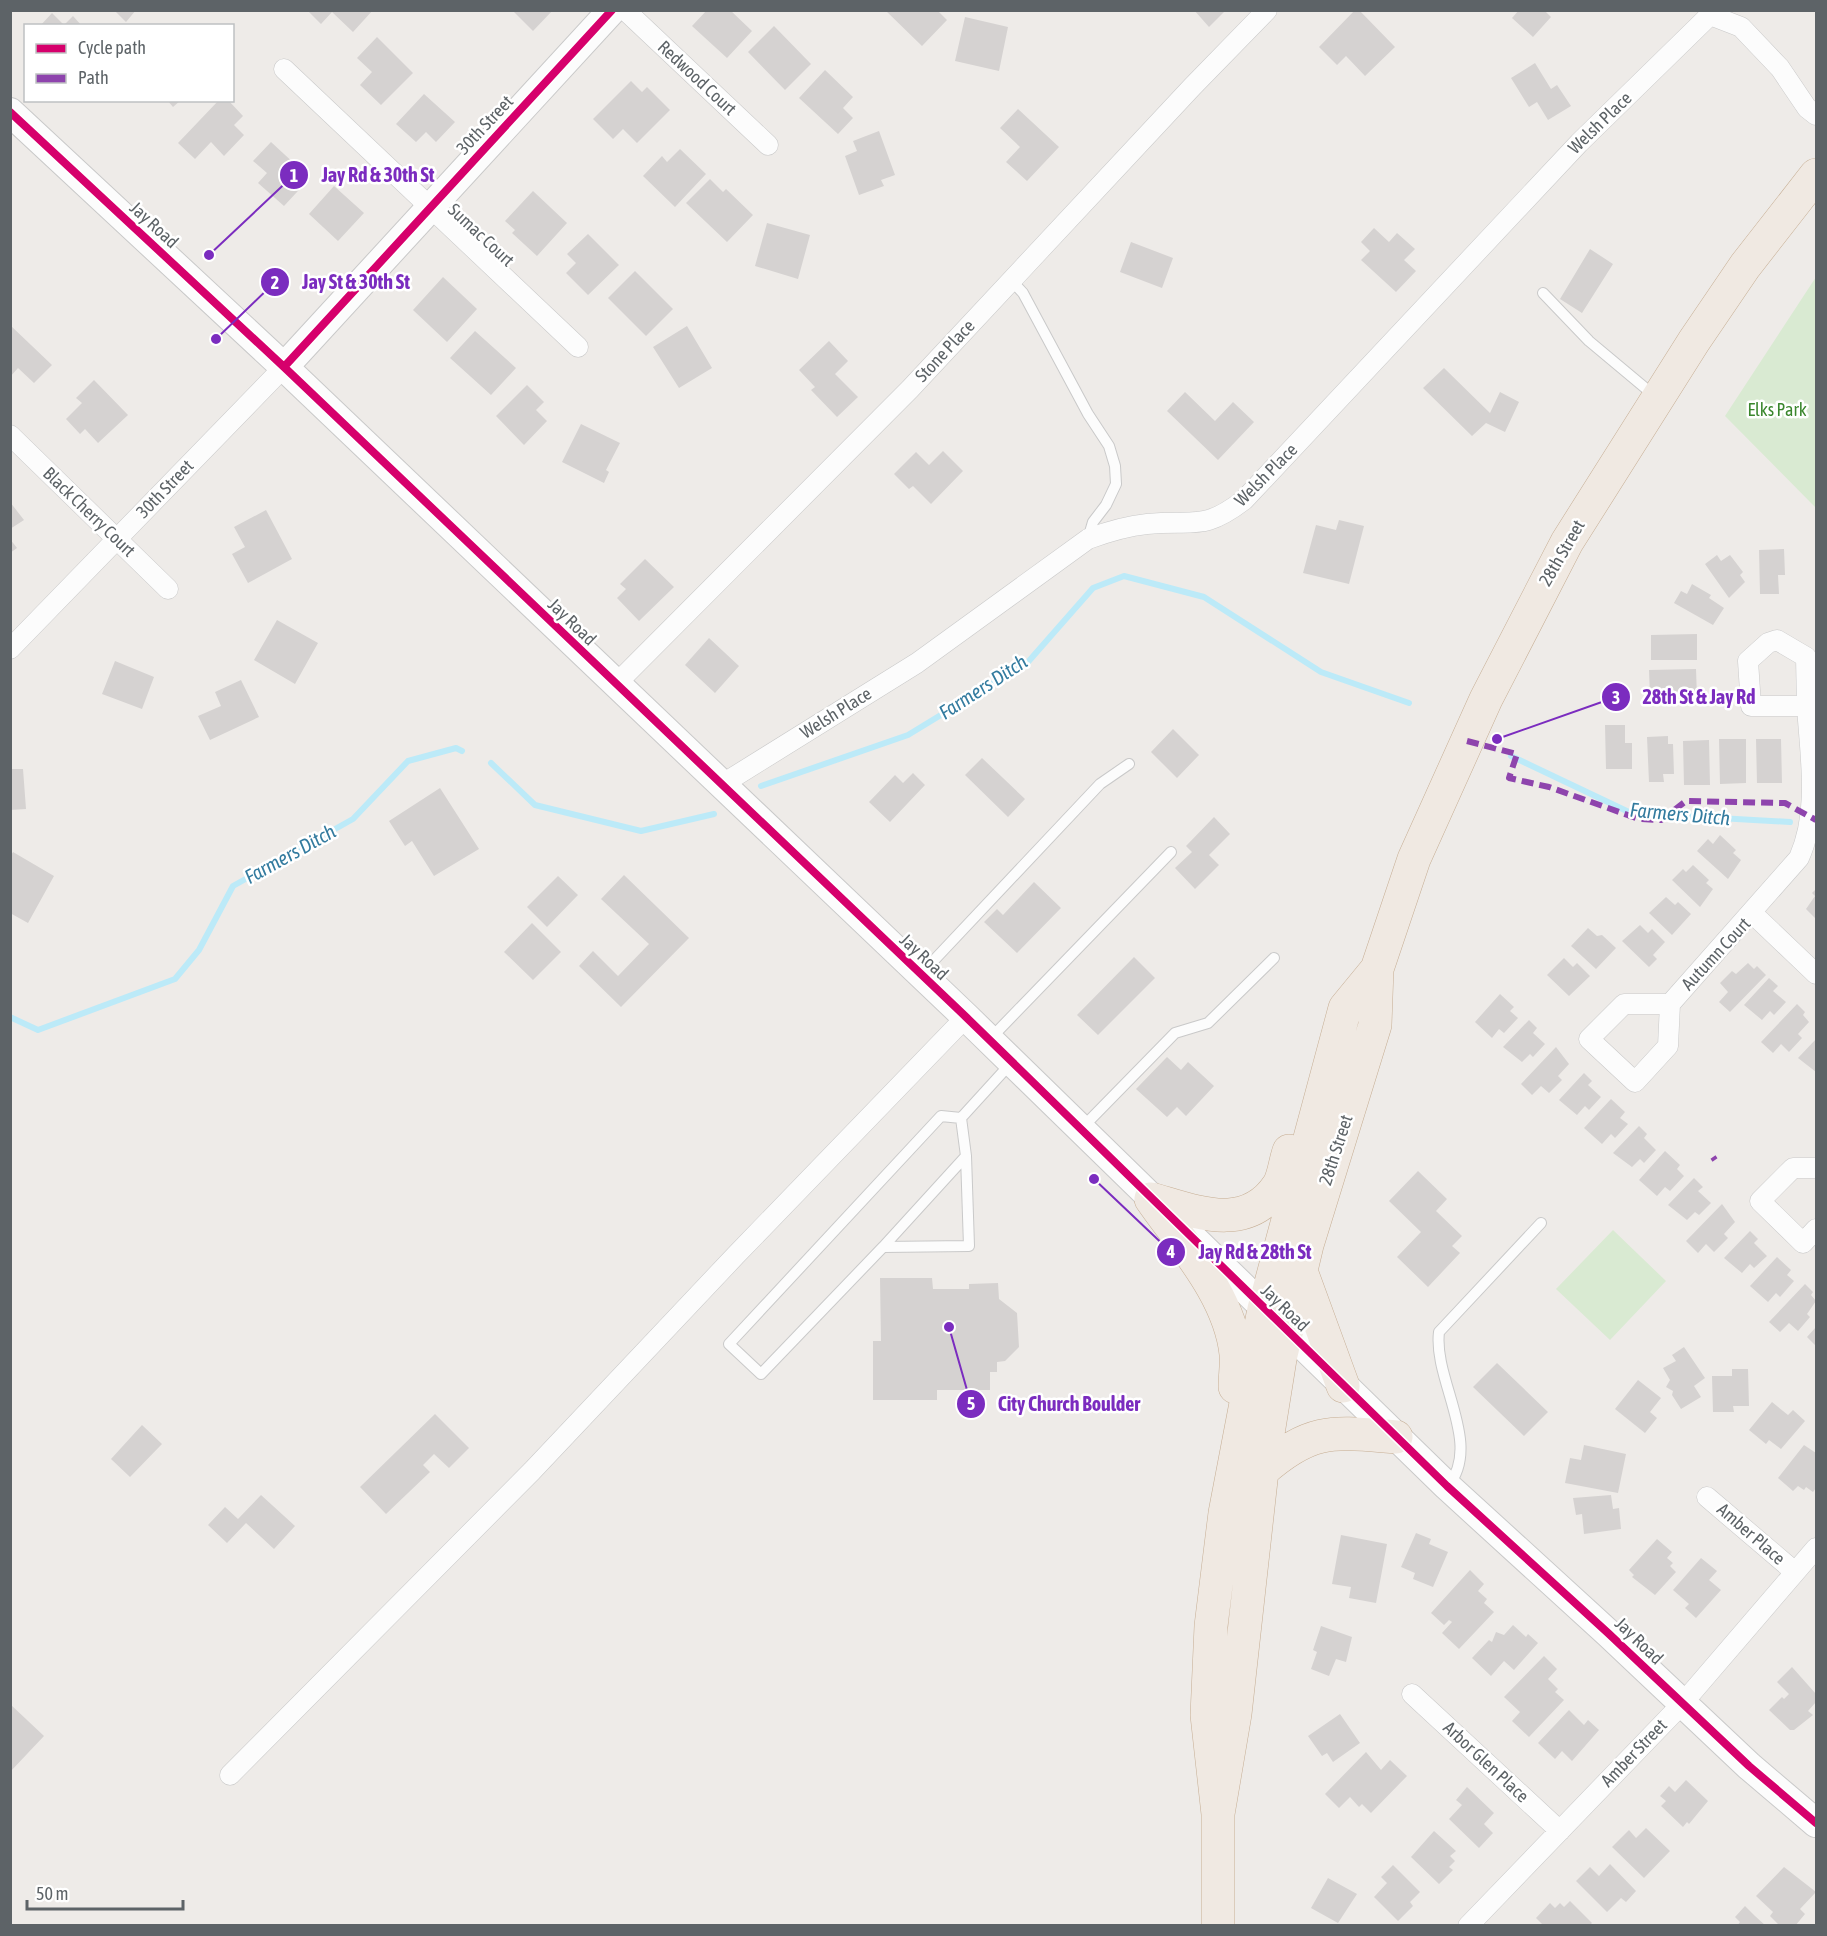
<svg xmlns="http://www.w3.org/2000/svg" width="1827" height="1936" viewBox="0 0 1827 1936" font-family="'Asap Condensed',sans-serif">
<rect width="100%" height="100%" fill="#eeebe8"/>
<path fill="#d9ead2" d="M1816 277V508L1725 416Z
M1613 1230 1666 1281 1610 1340 1556 1289Z"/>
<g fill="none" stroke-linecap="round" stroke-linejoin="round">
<path stroke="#bceaf8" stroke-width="6" d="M1511 756 1631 813 1790 822
M491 763 535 805 641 831 714 814
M761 786 908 735 1028 662 1093 588 1124 576 1204 597 1321 672 1409 703
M10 1017 38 1030 175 979 199 950 233 886 353 819 408 761 456 748 462 751"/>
</g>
<path fill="#d5d2d1" d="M114 10H136L126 22Z
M307 10H373L353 32 332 12 321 24Z
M512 10H553L533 31Z
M707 10H730L752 31 727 58 692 26Z
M885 10H937L947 20 922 46Z
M1194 10H1226L1209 27Z
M1355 10H1359L1395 47 1365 76 1346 56 1337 65 1319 47Z
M1519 10H1544L1551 17 1533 37 1512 18Z
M52 13 64 25 73 16 82 26H40Z
M965 17 1008 27 999 71 955 61Z
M774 26 811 64 785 90 748 52Z
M377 37 413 73 381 105 360 85 372 72 357 58Z
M1535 63 1551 89 1557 85 1571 106 1548 120 1537 102 1529 107 1511 78Z
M825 70 853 97 843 108 853 118 838 134 799 98Z
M631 81 642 92 647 87 670 110 637 143 623 129 613 139 593 119Z
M424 94 455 122 436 142 426 132 416 142 396 124Z
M167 100H181L173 107Z
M219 100H228L243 116 234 125 244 135 224 156 211 142 195 159 178 143Z
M1018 109 1059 147 1027 181 1006 162 1020 147 1000 128Z
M879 131 895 175 881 180 884 186 859 195 845 156 857 151 853 141Z
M271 142 310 178 284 206 258 183 267 173 253 161Z
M680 149 706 174 675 207 643 176 662 156 667 162Z
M710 179 723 192 726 189 753 215 727 242 686 203Z
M334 186 364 213 338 241 309 214Z
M533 191 567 223 537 256 512 233 515 230 505 221Z
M767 223 810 235 798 279 755 266Z
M1374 228 1389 242 1397 233 1415 249 1404 260 1416 271 1396 292 1361 260 1370 251 1361 242Z
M588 234 619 265 588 295 566 273 576 263 567 254Z
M1131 242 1173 258 1162 288 1120 272Z
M1590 249 1613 264 1582 313 1560 299Z
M635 271 673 309 646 336 608 298Z
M443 277 477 309 447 342 413 310Z
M10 325 52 365 34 383 18 368 10 377Z
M687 326 712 368 679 388 653 347Z
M475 331 516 368 491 395 450 358Z
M829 341 848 361 835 374 858 397 837 417 811 390 815 387 799 370Z
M1444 368 1490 413 1500 392 1519 402 1505 432 1486 423 1472 436 1423 388Z
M94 380 128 415 98 443 85 429 80 434 66 419 82 403 76 398Z
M527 385 544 402 536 410 547 421 524 445 496 416Z
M1185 392 1215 421 1233 402 1254 422 1218 460 1167 411Z
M581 424 620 443 606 470 609 472 604 483 562 462Z
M943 451 963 471 931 504 913 486 909 489 894 474 916 452 929 465Z
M10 502 24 520 10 529Z
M266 510 292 559 248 583 232 554 245 547 234 527Z
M1339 520 1364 526 1349 584 1303 573 1316 525 1336 530Z
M10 539 17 548 10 553Z
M1784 549 1785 575H1778L1779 594H1760L1759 550Z
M1717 555 1721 561 1730 555 1743 572 1740 575 1745 582 1729 598 1705 564Z
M645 559 674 587 639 621 617 598 626 589 620 584Z
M1692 584 1711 595 1709 598 1724 608 1713 625 1674 603 1681 591 1687 594Z
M277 620 318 643 295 684 254 660Z
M1697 634V660H1651V635Z
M709 638 739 666 715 693 685 665Z
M115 661 154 677 142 709 102 694Z
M1696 669 1697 697H1650L1649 670Z
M241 680 259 717 210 740 198 716 221 706 215 692Z
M1605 725H1625V743H1632V769H1606Z
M1173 729 1199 755 1177 778 1151 752Z
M1668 736V744H1673L1674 774H1663L1664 782H1649L1647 737Z
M1719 739H1746V783L1720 784Z
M1756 739H1781L1782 783H1757Z
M1709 740 1710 785H1684L1683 741Z
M982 758 1025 799 1008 817 965 775Z
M10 769H23L26 809 10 810Z
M913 773 925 785 890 822 869 802 895 775 903 783Z
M440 788 479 849 434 876 412 841 405 846 389 821Z
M1214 817 1230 834 1209 855 1219 865 1195 889 1175 868 1192 852 1186 846Z
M1720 835 1736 850 1733 853 1741 860 1728 879 1697 851 1708 839 1713 844Z
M13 852 54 876 28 923 10 913V857Z
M1693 865 1709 880 1706 883 1713 889 1700 907 1672 880 1683 869 1686 872Z
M624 875 689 938 621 1007 579 966 593 951 618 976 649 944 601 899Z
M558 876 578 895 547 927 527 907Z
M1034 882 1061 908 1017 953 984 922 997 909 1003 915Z
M1816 889V919L1806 909 1815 896 1812 893Z
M1666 897 1675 905 1678 902 1691 914 1672 935 1649 913Z
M532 923 561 952 533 980 504 952Z
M1640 925 1648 933 1652 929 1665 942 1653 955 1657 959 1649 967 1622 941Z
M1588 928 1597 936 1602 935 1616 948 1596 969 1571 946Z
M1134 957 1155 978 1098 1035 1077 1015Z
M1564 958 1573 967 1577 963 1590 976 1569 996 1547 975Z
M1748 963 1754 969 1757 966 1766 975 1730 1012 1719 1002 1728 992 1720 983 1732 971 1736 974Z
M1769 978 1778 986 1773 991 1786 1002 1774 1015 1770 1011 1762 1020 1744 1005Z
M1500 994 1514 1007 1510 1011 1518 1018 1504 1033 1499 1029 1492 1038 1475 1022Z
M1797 1004 1805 1012 1803 1015 1809 1022 1798 1034 1802 1038 1789 1052 1781 1044 1773 1053 1761 1042Z
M1529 1020 1537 1028 1533 1033 1545 1044 1533 1057 1530 1054 1522 1062 1503 1047Z
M1816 1039V1072L1798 1058Z
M1556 1047 1569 1064 1558 1076 1562 1080 1549 1093 1541 1086 1532 1095 1521 1084Z
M1167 1057 1181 1070 1188 1062 1214 1086 1186 1116 1177 1107 1167 1117 1136 1089Z
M1584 1073 1592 1081 1588 1085 1601 1097 1589 1110 1585 1106 1577 1115 1559 1100Z
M1611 1099 1625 1112 1620 1118 1628 1124 1615 1138 1611 1134 1602 1144 1584 1128Z
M1639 1126 1647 1134 1644 1138 1656 1150 1644 1163 1640 1159 1632 1167 1613 1153Z
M1665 1151 1680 1165 1677 1169 1684 1176 1670 1191 1665 1187 1657 1196 1639 1180Z
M1418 1171 1447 1199 1436 1211 1462 1236 1452 1246 1460 1253 1428 1287 1397 1257 1421 1232 1389 1201Z
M1694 1178 1703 1187 1698 1191 1711 1203 1699 1215 1695 1212 1687 1220 1668 1205Z
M1722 1204 1735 1222 1724 1234 1728 1238 1714 1252 1706 1244 1698 1253 1686 1241Z
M1750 1231 1758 1239 1754 1243 1767 1256 1754 1268 1750 1264 1742 1273 1724 1258Z
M1777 1257 1791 1270 1787 1275 1794 1281 1780 1297 1776 1293 1768 1302 1750 1286Z
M880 1278H932L933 1289H969V1284L998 1283 999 1299 1017 1313 1019 1347 1005 1361 997 1362V1372H990V1390H937V1400H873V1341H881Z
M1805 1284 1813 1292 1811 1295 1816 1301 1807 1314 1810 1317 1798 1331 1789 1323 1780 1332 1769 1322Z
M1816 1327V1346L1807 1337Z
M1684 1347 1705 1378 1694 1386 1701 1397 1681 1409 1672 1395 1673 1391 1666 1387 1670 1380 1663 1368 1676 1361 1672 1355Z
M1497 1363 1548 1412 1524 1436 1473 1387Z
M1732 1369H1748L1749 1406H1733L1734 1412H1713L1712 1376H1732Z
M1638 1380 1661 1398 1650 1412 1657 1418 1645 1433 1615 1409Z
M1772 1402 1788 1415 1793 1410 1805 1421 1781 1449 1769 1440 1766 1444 1749 1430Z
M435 1414 469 1448 449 1468 434 1454 423 1465 430 1472 386 1514 360 1487Z
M142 1425 162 1444 130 1477 111 1459Z
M1584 1445 1626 1454 1618 1493 1565 1483 1570 1458 1581 1460Z
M1804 1445 1816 1453V1488L1813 1492 1806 1487 1804 1490 1798 1486 1793 1491 1778 1478Z
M261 1495 295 1526 274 1549 246 1523 227 1543 208 1525 225 1507 238 1519Z
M1611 1495 1613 1509 1619 1508 1621 1529 1584 1534 1582 1514 1576 1515 1573 1498Z
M1416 1533 1431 1539 1429 1544 1448 1552 1433 1587 1413 1579 1415 1573 1401 1567Z
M1341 1535 1387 1544 1376 1603 1349 1598 1351 1587 1332 1584Z
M1657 1539 1672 1552 1667 1558 1673 1563 1670 1566 1676 1572 1655 1595 1632 1577 1634 1575 1629 1570Z
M1701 1558 1717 1571 1709 1580 1721 1590 1696 1618 1685 1608 1689 1604 1673 1590Z
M1470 1570 1484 1584 1478 1591 1487 1599 1484 1603 1494 1612 1459 1649 1442 1633 1452 1622 1449 1620 1444 1625 1431 1613Z
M1513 1625 1526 1637 1528 1634 1538 1643 1514 1670 1504 1661 1491 1676 1472 1658 1489 1640 1492 1642 1496 1632 1504 1635Z
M1321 1626 1352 1637 1346 1662 1336 1659 1329 1676 1311 1669 1317 1652 1313 1650Z
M1544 1656 1557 1669 1548 1679 1558 1689 1555 1692 1564 1700 1529 1737 1512 1721 1520 1712 1504 1697Z
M1792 1667 1816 1694V1702L1808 1711 1813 1715 1794 1730H1790L1769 1710 1782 1697 1784 1699 1789 1694 1777 1682Z
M10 1704 44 1736 10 1772Z
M1569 1710 1584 1725 1588 1720 1599 1730 1572 1761 1562 1751 1555 1759 1538 1743Z
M1340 1714 1360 1743 1333 1762 1327 1753 1322 1756 1308 1736Z
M1366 1752 1381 1770 1390 1760 1407 1776 1371 1813 1362 1804 1359 1807 1350 1797 1339 1808 1325 1794Z
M1686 1780 1708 1801 1689 1824 1687 1822 1683 1827 1661 1806 1666 1801 1660 1796 1669 1786 1675 1792Z
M1467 1787 1494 1813 1484 1824 1493 1833 1479 1848 1449 1819 1462 1805 1456 1800Z
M1646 1828 1670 1851 1644 1878 1612 1847 1629 1830 1636 1838Z
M1434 1831 1456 1851 1450 1856 1455 1861 1449 1867 1453 1870 1439 1884 1411 1857Z
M1610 1864 1636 1891 1626 1902 1621 1898 1607 1912 1576 1881 1590 1867 1599 1876Z
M1393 1865 1420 1892 1410 1902 1413 1906 1398 1921 1374 1897 1387 1883 1381 1877Z
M1784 1867 1816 1892 1800 1909 1805 1914 1795 1926H1780L1770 1916 1773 1912 1756 1896Z
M1328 1878 1357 1894 1338 1923 1311 1908Z
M1570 1901 1592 1923 1589 1926H1544L1536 1918 1550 1903 1555 1908 1560 1903 1564 1907Z
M1745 1906 1755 1916 1766 1926H1737L1740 1922 1735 1917Z"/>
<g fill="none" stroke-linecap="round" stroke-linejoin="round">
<g stroke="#c9c9c9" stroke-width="12">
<path id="lane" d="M1011 280 1023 293 1088 414 1109 446 1115 466 1116 484 1106 505 1093 522 1088 539
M1543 293 1589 341 1656 397
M921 974 1100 784 1129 764
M989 1040 1171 852
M961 1118 941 1116 729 1344 761 1374 883 1247 966 1156 961 1118 1012 1062
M1081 1129 1175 1033 1208 1023 1274 958
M883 1247 969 1246 966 1156
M1448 1486C1483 1444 1433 1380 1439 1332L1541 1223"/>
</g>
<g stroke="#c9c9c9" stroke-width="21">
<path id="street" d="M625 10 768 145
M1708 10 1710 15 1741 27 1780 68 1807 108 1816 115
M284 69 578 347
M10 435 168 589
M1777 640 1806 657 1807 706H1751L1748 661 1768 643Z
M10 649 284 367
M615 685 910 389 1192 87 1267 10
M721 785 917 663 1088 539C1107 532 1127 526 1147 524 1195 519 1202 532 1244 500L1579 143 1710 15
M1752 913 1816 974
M1624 1004H1670L1668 1046 1635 1082 1589 1039Z
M1670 1004 1799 858C1820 811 1810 756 1807 706
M1816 1168H1793L1760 1201 1803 1243 1816 1229
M1707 1497 1795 1572
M1412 1694 1560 1831
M230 1775 532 1471 735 1256 966 1017
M1468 1926 1682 1704 1816 1548"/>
</g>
<g stroke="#c9c9c9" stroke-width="30">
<path id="secondary" d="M10 112 284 367 966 1017 1447 1486 1608 1633 1749 1766 1816 1823
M284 367 612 10"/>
</g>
<g stroke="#c6ae94" stroke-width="34">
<path id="highway" d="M1151 1199C1194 1211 1246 1234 1278 1186 1284 1177 1285 1162 1289 1151
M1151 1199C1183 1245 1230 1296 1236 1354 1237 1364 1235 1376 1235 1387
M1301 1271 1343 1386
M1262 1471C1312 1427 1333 1432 1396 1437
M1218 1814 1235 1714 1262 1471 1280 1359 1307 1245 1375 1025 1377 969 1414 859 1486 699 1567 542 1694 341 1745 266 1816 175
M1218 1926V1814L1207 1715 1211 1626 1225 1513 1264 1309 1345 1008 1377 969"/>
</g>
<use href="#lane" stroke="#fcfcfc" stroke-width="10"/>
<use href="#street" stroke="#fcfcfc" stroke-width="20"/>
<use href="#secondary" stroke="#fcfcfc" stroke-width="28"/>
<use href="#highway" stroke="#f0e9e2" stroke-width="33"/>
<path stroke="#8e44ad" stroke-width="6" stroke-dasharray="12 6" stroke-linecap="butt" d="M1467 741 1517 754 1509 778 1549 787 1639 819 1661 820 1686 801 1785 803 1816 820
M1713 1157 1715 1160"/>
<g stroke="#fff" stroke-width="11">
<path id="cycleway" d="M10 112 284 367 966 1017 1447 1486 1608 1633 1749 1766 1816 1823
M284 367 612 10"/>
</g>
<use href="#cycleway" stroke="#d6006c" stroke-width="8"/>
</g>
<g text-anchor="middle" stroke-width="5" stroke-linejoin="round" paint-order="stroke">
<g font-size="18" fill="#5d6367" stroke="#fff">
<text transform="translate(697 78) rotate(43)" y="6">Redwood Court</text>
<text transform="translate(1600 123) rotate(-44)" y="6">Welsh Place</text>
<text transform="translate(485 125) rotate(-47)" y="6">30th Street</text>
<text transform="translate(154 225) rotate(43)" y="6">Jay Road</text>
<text transform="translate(481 235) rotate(43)" y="6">Sumac Court</text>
<text transform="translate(945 351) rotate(-47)" y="6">Stone Place</text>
<text transform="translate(1266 475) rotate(-45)" y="6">Welsh Place</text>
<text transform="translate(165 489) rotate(-46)" y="6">30th Street</text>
<text transform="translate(89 512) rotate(44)" y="6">Black Cherry Court</text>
<text transform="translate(1562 553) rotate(-60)" y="6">28th Street</text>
<text transform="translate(572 622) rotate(44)" y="6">Jay Road</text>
<text transform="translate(836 713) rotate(-32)" y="6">Welsh Place</text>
<text transform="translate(1716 954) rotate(-47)" y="6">Autumn Court</text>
<text transform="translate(924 957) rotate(43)" y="6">Jay Road</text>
<text transform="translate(1336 1150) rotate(-72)" y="6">28th Street</text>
<text transform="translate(1285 1308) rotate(44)" y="6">Jay Road</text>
<text transform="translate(1751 1534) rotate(41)" y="6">Amber Place</text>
<text transform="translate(1639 1641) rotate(44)" y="6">Jay Road</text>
<text transform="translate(1634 1753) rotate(-46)" y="6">Amber Street</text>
<text transform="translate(1486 1762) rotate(43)" y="6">Arbor Glen Place</text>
</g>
<g font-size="18" fill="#3a862d" stroke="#fff">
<text x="1777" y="416">Elks Park</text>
</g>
<g font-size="20" font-style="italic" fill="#337b9f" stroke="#fff">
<text transform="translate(983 687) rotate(-33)" y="7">Farmers Ditch</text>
<text transform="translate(1680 814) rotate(5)" y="7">Farmers Ditch</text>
<text transform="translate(290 854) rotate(-29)" y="7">Farmers Ditch</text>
</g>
</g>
<path fill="none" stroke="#7b2cbf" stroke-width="2" d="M209 255L294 175M216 339L275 282M1497 739L1616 697M1094 1179L1171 1252M949 1327L971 1404"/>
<g fill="#7b2cbf" stroke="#fff" stroke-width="2">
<circle cx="209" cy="255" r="6"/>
<circle cx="216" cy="339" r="6"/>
<circle cx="1497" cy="739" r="6"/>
<circle cx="1094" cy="1179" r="6"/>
<circle cx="949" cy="1327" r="6"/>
<circle cx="294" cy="175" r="15"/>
<circle cx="275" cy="282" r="15"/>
<circle cx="1616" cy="697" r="15"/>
<circle cx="1171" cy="1252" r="15"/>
<circle cx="971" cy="1404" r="15"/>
</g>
<g font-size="18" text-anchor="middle" font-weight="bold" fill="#fff">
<text x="294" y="182">1</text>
<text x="275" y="289">2</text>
<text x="1616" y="704">3</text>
<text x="1171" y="1258">4</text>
<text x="971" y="1410">5</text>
</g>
<g font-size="20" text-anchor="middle" font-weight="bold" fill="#7b2cbf" stroke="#fff" stroke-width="5" stroke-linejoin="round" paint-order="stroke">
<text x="378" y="182">Jay Rd &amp; 30th St</text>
<text x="356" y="289">Jay St &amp; 30th St</text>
<text x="1699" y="704">28th St &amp; Jay Rd</text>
<text x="1255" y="1259">Jay Rd &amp; 28th St</text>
<text x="1069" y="1411">City Church Boulder</text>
</g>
<rect width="1827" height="1936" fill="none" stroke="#5d6367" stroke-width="24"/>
<rect x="24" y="24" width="210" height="78" fill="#ffffff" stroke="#bec1c2" stroke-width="1.5"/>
<rect x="36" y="44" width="30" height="9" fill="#d6006c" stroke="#bec1c2" stroke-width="1.5"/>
<text x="78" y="54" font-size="18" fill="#5d6367">Cycle path</text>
<rect x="36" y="74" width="30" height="9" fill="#8e44ad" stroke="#bec1c2" stroke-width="1.5"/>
<text x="78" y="84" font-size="18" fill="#5d6367">Path</text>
<path d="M27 1900v9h156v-9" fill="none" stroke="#5d6367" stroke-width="3"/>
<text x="36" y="1900" font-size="18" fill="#5d6367" stroke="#ffffff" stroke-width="4.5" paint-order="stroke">50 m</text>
</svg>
